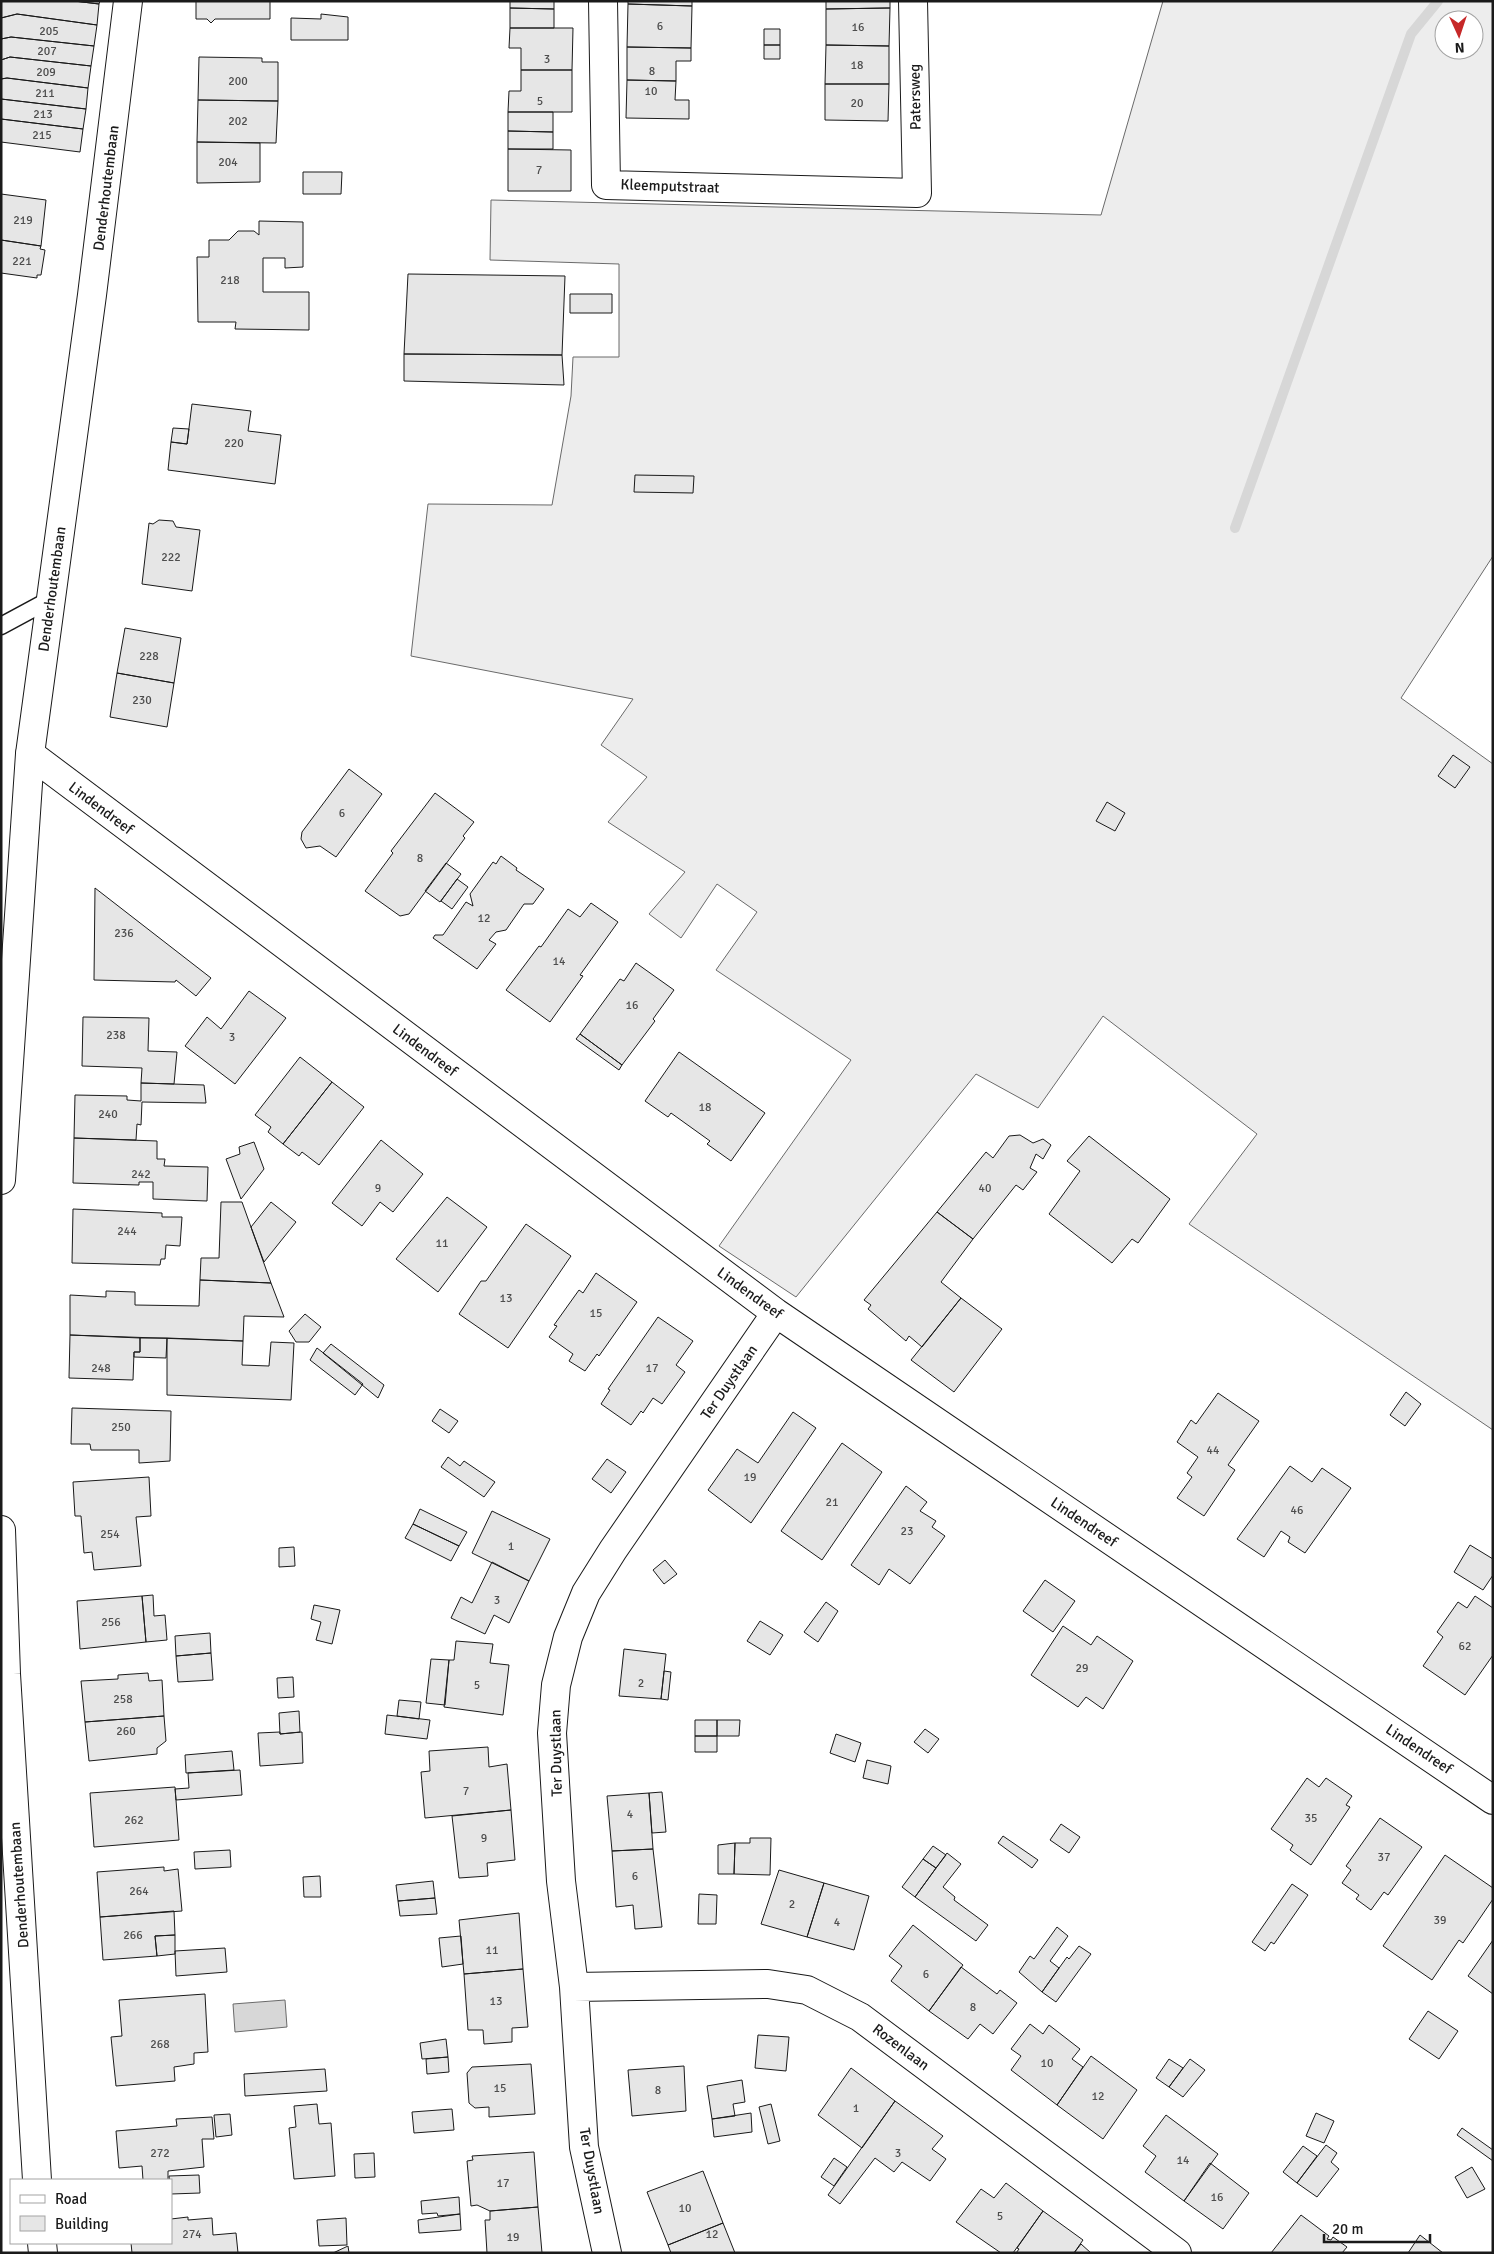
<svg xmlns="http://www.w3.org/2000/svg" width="1494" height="2254" viewBox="0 0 1494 2254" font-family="Signika,sans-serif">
<rect width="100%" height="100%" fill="#fff"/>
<path fill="#ededed" stroke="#6a6a6a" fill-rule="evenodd" d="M1163 1H1493V556L1401 698 1493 764V1430L1189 1224 1257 1134 1103 1016 1038 1108 976 1074 796 1297 719 1246 851 1060 716 970 757 912 717 884 681 938 649 914 685 872 608 822 647 777 601 745 633 699 411 656 428 504 552 505 571 396 573 357H619V264L490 260 491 200 1101 215ZM1444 20H1474V50H1444Z"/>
<path fill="#d7d7d7" stroke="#6a6a6a" d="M285 2000 287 2027 235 2032 233 2004Z"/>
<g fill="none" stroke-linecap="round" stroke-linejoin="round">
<path stroke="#d7d7d7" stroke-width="10" d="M1235 528 1411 34 1438 1"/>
</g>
<path fill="#e6e6e6" stroke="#1a1a1a" d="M1 1H74L99 4 97 25 17 14 1 18Z
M74 1H100L99 4Z
M196 1H270V19H215L211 23 207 19H196Z
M510 1H554V9L510 8Z
M628 1H692V6L628 4Z
M826 1H890V8L826 9Z
M628 4 692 6 691 48 627 47Z
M510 8 554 9V28H510Z
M886 8H890L889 46 826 45V9Z
M17 14 97 25 94 46 11 37 1 39V18Z
M321 14 348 17V40H291V18L321 19Z
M510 28H573L572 70H521V48H509Z
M764 29H780V45H764Z
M11 37 94 46 91 66 10 57 1 60V39Z
M764 45H780V59H764Z
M826 45 889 46V84H825Z
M627 47 691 48V61H676V81L627 80Z
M10 57 91 66 88 88 7 78 1 79V60Z
M199 57 262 58V62H278V101L198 100Z
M521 70H572V112H508L509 91H521Z
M7 78 88 88 86 109 1 99V79Z
M627 80 676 81 675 100H689V119L626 118Z
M825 84H889L888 121 825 120Z
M1 99 86 109 83 129 1 119Z
M198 100 278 101 276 143 197 142Z
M508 112H553V132L508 131Z
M1 119 83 129 80 152 1 142Z
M508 131 553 132V149H508Z
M197 142 260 143V182L197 183Z
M508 149 571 150V191H508Z
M303 172H342L341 194H303Z
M1 194 46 200 41 246 1 240Z
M259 221 303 222V267L285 268V258H263V292H309V330L235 329 236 322H198L197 257H209V240H229L238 231H254L259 235Z
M1 240 41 246 40 249 45 250 41 275H37V278L1 273Z
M408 274 565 276 562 355 404 354Z
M570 294H612V313H570Z
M404 354 562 355 564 385 404 381Z
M192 404 251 411 248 431 281 435 275 484 168 470 171 442 187 444Z
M173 428 189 429 187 444 171 442Z
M635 475 694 476 693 493 634 492Z
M159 520 173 521 176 527 200 530 192 591 142 584 149 523 153 524Z
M125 628 181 638 174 683 117 673Z
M117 673 174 683 167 727 110 717Z
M1453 755 1470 767 1455 788 1438 776Z
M349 769 382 794 336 857 320 846 306 848 301 839 302 832Z
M435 793 474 822 463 836 465 838 409 914 400 916 365 891 393 853 391 851Z
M1107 802 1125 813 1115 831 1096 821Z
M501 856 517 868 516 870 544 889 533 904H524L506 930 496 932 489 940 496 944 477 969 433 938 435 935H443L466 902 473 906 470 894 493 862 496 864Z
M446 863 461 874 440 902 425 891Z
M457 879 468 887 452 909 441 901Z
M95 888 211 978 196 996 176 980 175 982 94 980Z
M591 903 618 922 580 975 583 976 550 1022 506 990 539 946 541 947 568 909 580 917Z
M636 963 674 990 653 1019 655 1021 622 1065 580 1034 620 979 624 981Z
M249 991 286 1018 235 1084 185 1046 207 1017 221 1029Z
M83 1017 149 1018 148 1051 177 1052 174 1084 141 1083 142 1068 82 1066Z
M580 1034 622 1065 619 1070 576 1039Z
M679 1052 765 1113 731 1161 707 1144 710 1141 671 1113 668 1117 645 1101Z
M300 1057 332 1082 283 1144 268 1132 271 1127 255 1115Z
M332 1082 364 1107 319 1165 302 1152 299 1156 283 1144Z
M141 1083 204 1085 206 1103 142 1102 141 1125 137 1124 136 1140 74 1138 75 1095 127 1096V1100L141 1101Z
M1020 1135 1033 1143 1043 1139 1051 1145 1043 1159 1036 1154 1030 1168 1037 1172 1023 1190 1016 1185 973 1239 937 1212 986 1152 993 1158 1009 1136Z
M1089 1136 1170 1199 1138 1243 1132 1239 1112 1263 1049 1214 1080 1171 1067 1161Z
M74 1138 157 1141V1159H165L164 1166 208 1167 207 1201 153 1199V1182H139V1185L73 1183Z
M381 1140 423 1174 393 1212 380 1202 362 1226 332 1203Z
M254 1142 264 1169 241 1199 226 1159 240 1154 239 1147Z
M447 1197 487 1227 438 1292 396 1259Z
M221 1202H242L271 1283 200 1280 201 1258H219Z
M271 1202 296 1222 264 1262 251 1227Z
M73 1209 162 1213V1217H182L180 1246 166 1245 165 1259H161L160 1265 72 1263Z
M937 1212 973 1239 941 1282 961 1298 922 1347 909 1336 906 1341 868 1309 871 1305 864 1300Z
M526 1224 571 1256 508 1348 459 1314 481 1281H486Z
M596 1273 637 1302 599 1356 597 1354 585 1371 569 1361 573 1354 549 1337 557 1326 554 1325 579 1290 583 1293Z
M200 1280 271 1283 284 1317 244 1316 243 1341 70 1335V1295L106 1297V1291L135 1292V1305L199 1306Z
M961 1298 1002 1329 954 1392 911 1360Z
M305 1314 321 1327 309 1342H296L289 1331Z
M658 1317 693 1341 676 1365 685 1372 662 1404 653 1398 643 1413 641 1411 631 1425 601 1404 610 1390 608 1389Z
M70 1335 140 1338V1352H134L133 1380 69 1378Z
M140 1338H167L166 1358 134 1357V1352H140Z
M167 1338 243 1341 242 1365 269 1366 271 1342 294 1343 291 1400 167 1395Z
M331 1344 384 1385 378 1398 323 1353Z
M317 1348 363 1384 355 1395 310 1360Z
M1406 1392 1421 1404 1405 1426 1390 1415Z
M1218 1393 1259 1421 1228 1465 1235 1470 1204 1516 1177 1498 1192 1477 1187 1473 1198 1457 1177 1442 1191 1420 1196 1424Z
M72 1408 171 1411 170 1461 139 1463V1450H91L90 1444H71Z
M440 1409 458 1421 449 1433 432 1421Z
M793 1412 816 1428 751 1523 708 1490 737 1449 758 1463Z
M842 1443 882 1472 822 1560 781 1531Z
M448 1457 460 1466 464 1461 495 1482 484 1497 441 1467Z
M607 1459 626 1472 611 1493 592 1479Z
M1290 1466 1312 1482 1322 1468 1351 1488 1305 1553 1288 1542 1290 1537 1281 1531 1264 1557 1237 1539Z
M149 1477 151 1516 136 1517 141 1566 94 1570 92 1552 84 1553 81 1516H75L73 1482Z
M906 1486 927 1502 920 1511 936 1521 932 1527 945 1536 910 1584 889 1569 879 1585 851 1565Z
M420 1509 467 1532 459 1546 413 1524Z
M492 1511 550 1539 529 1581 472 1553Z
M413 1524 459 1546 451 1561 405 1538Z
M1470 1545 1493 1559V1575L1483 1590 1454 1572Z
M294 1547 295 1566 279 1567V1548Z
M665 1560 677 1574 664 1584 653 1570Z
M492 1562 529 1581 509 1623 494 1615 485 1634 451 1618 461 1597 472 1603Z
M1045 1580 1075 1601 1053 1632 1023 1611Z
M153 1595 154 1616 165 1615 167 1640 146 1642 142 1596Z
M142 1596 146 1642 80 1649 77 1601Z
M1475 1596 1493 1608V1655L1465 1695 1423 1666 1443 1637 1437 1632 1458 1602 1467 1608Z
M826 1602 838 1611 818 1642 804 1632Z
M314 1605 340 1610 332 1644 316 1640 321 1622 311 1619Z
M760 1621 783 1635 770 1655 747 1641Z
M1063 1626 1091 1645 1097 1636 1133 1661 1103 1709 1086 1697 1078 1707 1031 1675Z
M210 1633 211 1653 176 1656 175 1636Z
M456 1641 493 1644 490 1663 509 1665 503 1715 444 1707 449 1660H454Z
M624 1649 666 1654 661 1699 619 1696Z
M211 1653 213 1680 178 1682 176 1656Z
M431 1659 449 1660 445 1705 426 1703Z
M664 1671 671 1672 668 1700 661 1699Z
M148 1673 149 1681 162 1680 164 1716 85 1722 81 1681 118 1679V1675Z
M293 1677 294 1697 278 1698 277 1678Z
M399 1700 421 1702 419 1719 397 1716Z
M299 1711 300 1732 280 1734 279 1713Z
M387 1715 430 1720 427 1739 385 1734Z
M164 1716 166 1741 157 1748V1754L89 1761 85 1722Z
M695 1720H717V1736H695Z
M717 1720H740L739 1736H717Z
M925 1729 939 1739 928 1753 914 1742Z
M280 1732V1734L302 1732 303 1763 260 1766 258 1733Z
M836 1734 861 1743 855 1762 830 1753Z
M695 1736H717V1752H695Z
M488 1747 489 1767 507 1764 511 1810 425 1818 421 1772 430 1771 429 1751Z
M232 1751 234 1770 186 1773 185 1755Z
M867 1760 891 1766 888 1784 863 1778Z
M240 1770 242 1795 176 1800 175 1789 189 1788 188 1773Z
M1307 1778 1319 1787 1326 1778 1352 1796 1346 1805 1350 1807 1311 1865 1290 1850 1293 1845 1271 1829Z
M175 1787 179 1840 94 1847 90 1793Z
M662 1792 666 1832 652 1833 649 1793Z
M649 1793 653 1849 612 1851 607 1796Z
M511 1810 515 1860 487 1863 488 1876 459 1878 452 1816Z
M1380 1818 1422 1847 1388 1895 1384 1892 1371 1910 1356 1899 1359 1895 1342 1883 1351 1870 1346 1866Z
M1061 1824 1080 1837 1069 1853 1050 1840Z
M1003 1836 1038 1860 1032 1868 998 1843Z
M750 1838H771L770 1875 734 1874 735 1843H750Z
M735 1843 734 1874H718V1845Z
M933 1846 946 1855 936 1868 923 1859Z
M653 1849 662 1927 635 1929 633 1905 616 1907 612 1851Z
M230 1850 231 1867 195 1869 194 1852Z
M947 1853 961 1864 943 1887 955 1897 954 1900 988 1925 976 1941 915 1897Z
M1445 1855 1493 1888V1899L1463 1943 1459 1940 1432 1980 1383 1946Z
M923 1859 936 1868 915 1897 902 1887Z
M164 1867V1871L178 1869 182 1911 100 1917 97 1872Z
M779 1870 824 1883 807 1937 761 1924Z
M320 1876 321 1897H304L303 1877Z
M433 1881 435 1898 398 1901 396 1885Z
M824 1883 869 1896 854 1950 807 1937Z
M1292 1884 1308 1895 1274 1944 1271 1942 1265 1951 1252 1942Z
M699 1894 717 1895 716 1924H698Z
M435 1898 437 1914 400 1916 398 1901Z
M174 1911 175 1935 155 1936 157 1956 103 1960 100 1917Z
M519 1913 523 1969 464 1974 459 1920Z
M913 1925 963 1965 929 2011 891 1981 902 1966 889 1956Z
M1057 1927 1068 1936 1050 1961 1059 1968 1042 1992 1019 1972 1030 1956 1034 1959Z
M175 1935V1954L157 1956 155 1936Z
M461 1936 463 1964 442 1967 439 1938Z
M1493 1940V1994L1468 1976Z
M1079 1946 1091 1954 1056 2002 1042 1992 1067 1957 1069 1959Z
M225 1948 227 1972 176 1976 175 1951Z
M961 1967 997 1994 1000 1990 1017 2003 993 2034 980 2024 968 2039 929 2011Z
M523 1969 528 2027 512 2028V2042L484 2044 483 2030H468L464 1974Z
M205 1994 208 2052 194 2053V2064L174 2067 175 2081 116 2086 111 2037 122 2036 119 2000Z
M1428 2011 1458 2031 1439 2059 1409 2039Z
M1030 2024 1043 2034 1049 2025 1080 2049 1072 2059 1083 2067 1057 2105 1011 2070 1021 2056 1011 2049Z
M758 2035 789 2037 786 2071 755 2068Z
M446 2039 448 2057 422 2059 420 2043Z
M1091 2056 1137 2090 1103 2139 1057 2105Z
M448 2057 449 2072 427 2074 426 2059Z
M1169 2059 1183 2068 1169 2087 1156 2078Z
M1190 2059 1205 2070 1183 2097 1169 2087Z
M531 2064 535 2114 489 2117V2107L475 2108 469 2103 467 2073 472 2067Z
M684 2066 686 2111 632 2116 628 2070Z
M851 2068 895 2101 862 2148 818 2115Z
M325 2069 327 2091 245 2096 244 2074Z
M742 2080 745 2102 733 2104 735 2116 712 2119 707 2086Z
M895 2101 943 2136 932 2149 946 2159 930 2181 902 2162 894 2172 875 2158 840 2204 828 2195Z
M317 2104 319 2124 331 2123 335 2176 294 2179 289 2128 296 2127 294 2106Z
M771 2104 780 2141 768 2144 759 2107Z
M452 2109 454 2130 414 2133 412 2112Z
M751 2113 752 2132 714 2137 712 2119Z
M1316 2113 1334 2121 1324 2143 1306 2136Z
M230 2114 232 2135 216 2137 214 2115Z
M1166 2115 1218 2154 1184 2201 1145 2172 1156 2156 1143 2146Z
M212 2117 214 2139H202L204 2167 168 2171V2180H143L142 2166 119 2168 116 2131 177 2126 176 2119Z
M1462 2128 1493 2150V2161L1457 2135Z
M1326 2145 1337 2153 1331 2162 1339 2169 1317 2197 1297 2183Z
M1303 2146 1317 2156 1297 2183 1283 2172Z
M534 2152 538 2207 490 2211 477 2205 471 2206 467 2161 473 2160 472 2156Z
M374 2153 375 2177 355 2178 354 2154Z
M834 2158 847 2167 834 2186 821 2177Z
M1210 2163 1249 2193 1223 2229 1184 2201Z
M1472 2167 1485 2189 1467 2198 1455 2177Z
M703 2171 723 2223 668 2245 647 2192Z
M199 2175 200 2193 171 2194 169 2176Z
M1006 2183 1043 2211 1013 2253H1001L956 2222 981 2189 994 2198Z
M459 2197 460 2214 438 2216 437 2213 422 2214 421 2201Z
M538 2207 542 2253H487L485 2220H490V2211Z
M1043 2211 1083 2240 1074 2253H1016L1019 2249 1017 2248Z
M460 2214 461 2230 419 2233 418 2220Z
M1301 2215 1329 2236 1327 2239 1331 2240 1333 2237 1347 2247 1342 2253H1271Z
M188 2217V2220L212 2218 213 2235 236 2233 238 2253H132L131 2243H171V2219Z
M346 2218 347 2245 319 2246 317 2220Z
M723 2223 735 2253H671L668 2245Z
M1420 2235 1443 2253H1408Z
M1081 2244 1091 2253H1074Z
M348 2246 349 2253H333Z"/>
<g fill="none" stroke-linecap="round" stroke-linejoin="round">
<g stroke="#1a1a1a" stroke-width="19">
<path id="lane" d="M1 626 51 599"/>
</g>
<g stroke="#1a1a1a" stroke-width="30">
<path id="street" d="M603 1 606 185 917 193 913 1
M30 754 776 1313 1493 1800
M574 1987 768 1984 807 1990 860 2017 1177 2253
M607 2253 584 2147 574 1987 561 1881 552 1733 556 1685 568 1637 586 1593 613 1550 776 1313"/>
</g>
<g stroke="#1a1a1a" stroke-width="30">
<path id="secondary" d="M1 1180 30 754 92 295 128 1
M1 1530 6 1674 37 2180
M42 2243 43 2253"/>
</g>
<use href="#lane" stroke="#fff" stroke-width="16"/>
<use href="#street" stroke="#fff" stroke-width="28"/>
<use href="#secondary" stroke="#fff" stroke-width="28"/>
</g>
<g text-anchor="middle" stroke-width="4" stroke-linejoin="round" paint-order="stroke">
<g font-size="12" fill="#4d4d4d">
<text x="660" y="30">6</text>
<text x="858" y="31">16</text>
<text x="49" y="35">205</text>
<text x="47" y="55">207</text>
<text x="547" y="63">3</text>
<text x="857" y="69">18</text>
<text x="652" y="75">8</text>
<text x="46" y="76">209</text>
<text x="238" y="85">200</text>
<text x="651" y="95">10</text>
<text x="45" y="97">211</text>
<text x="540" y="105">5</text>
<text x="857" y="107">20</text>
<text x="43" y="118">213</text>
<text x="238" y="125">202</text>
<text x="42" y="139">215</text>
<text x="228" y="166">204</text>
<text x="539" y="174">7</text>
<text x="23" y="224">219</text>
<text x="22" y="265">221</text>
<text x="230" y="284">218</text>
<text x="234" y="447">220</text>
<text x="171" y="561">222</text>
<text x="149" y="660">228</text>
<text x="142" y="704">230</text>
<text x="342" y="817">6</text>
<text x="420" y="862">8</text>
<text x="484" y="922">12</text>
<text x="124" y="937">236</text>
<text x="559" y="965">14</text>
<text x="632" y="1009">16</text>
<text x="116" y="1039">238</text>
<text x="232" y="1041">3</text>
<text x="705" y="1111">18</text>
<text x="108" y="1118">240</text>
<text x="141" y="1178">242</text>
<text x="378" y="1192">9</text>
<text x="985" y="1192">40</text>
<text x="127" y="1235">244</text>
<text x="442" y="1247">11</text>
<text x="506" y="1302">13</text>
<text x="596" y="1317">15</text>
<text x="101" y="1372">248</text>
<text x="652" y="1372">17</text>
<text x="121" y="1431">250</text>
<text x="1213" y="1454">44</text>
<text x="750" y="1481">19</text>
<text x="832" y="1506">21</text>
<text x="1297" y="1514">46</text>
<text x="907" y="1535">23</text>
<text x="110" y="1538">254</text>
<text x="511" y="1550">1</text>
<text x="497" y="1604">3</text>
<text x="111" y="1626">256</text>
<text x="1465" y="1650">62</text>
<text x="1082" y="1672">29</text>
<text x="641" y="1687">2</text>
<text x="477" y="1689">5</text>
<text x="123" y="1703">258</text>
<text x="126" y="1735">260</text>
<text x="466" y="1795">7</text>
<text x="630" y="1818">4</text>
<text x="1311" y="1822">35</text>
<text x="134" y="1824">262</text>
<text x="484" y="1842">9</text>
<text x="1384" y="1861">37</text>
<text x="635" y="1880">6</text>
<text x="139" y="1895">264</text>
<text x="792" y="1908">2</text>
<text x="1440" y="1924">39</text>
<text x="837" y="1926">4</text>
<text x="133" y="1939">266</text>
<text x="492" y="1954">11</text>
<text x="926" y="1978">6</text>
<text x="496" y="2005">13</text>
<text x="973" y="2011">8</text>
<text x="160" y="2048">268</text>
<text x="1047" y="2067">10</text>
<text x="500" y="2092">15</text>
<text x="658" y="2094">8</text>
<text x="1098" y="2100">12</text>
<text x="856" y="2112">1</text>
<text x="160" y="2157">272</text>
<text x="898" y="2157">3</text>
<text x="1183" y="2164">14</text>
<text x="503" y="2187">17</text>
<text x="1217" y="2201">16</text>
<text x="685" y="2212">10</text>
<text x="1000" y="2220">5</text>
<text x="192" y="2238">274</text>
<text x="712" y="2238">12</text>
<text x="513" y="2241">19</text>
</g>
<g font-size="15" fill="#1a1a1a" stroke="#fff">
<text transform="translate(915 97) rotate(-91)" y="5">Patersweg</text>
<text transform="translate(670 186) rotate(2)" y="5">Kleemputstraat</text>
<text transform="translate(106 188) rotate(-83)" y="5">Denderhoutembaan</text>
<text transform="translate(52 589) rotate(-82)" y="5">Denderhoutembaan</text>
<text transform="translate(101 808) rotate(37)" y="5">Lindendreef</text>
<text transform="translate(425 1050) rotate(37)" y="5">Lindendreef</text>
<text transform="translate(750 1293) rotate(36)" y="5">Lindendreef</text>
<text transform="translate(729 1382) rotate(-55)" y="5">Ter Duystlaan</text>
<text transform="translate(1084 1522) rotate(34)" y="5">Lindendreef</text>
<text transform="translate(1419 1749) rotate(34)" y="5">Lindendreef</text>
<text transform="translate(556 1753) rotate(-91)" y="5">Ter Duystlaan</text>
<text transform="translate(19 1885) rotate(-94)" y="5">Denderhoutembaan</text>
<text transform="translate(901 2047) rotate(37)" y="5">Rozenlaan</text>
<text transform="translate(592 2171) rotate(80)" y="5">Ter Duystlaan</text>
</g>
</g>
<rect width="1494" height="2254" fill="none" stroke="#1a1a1a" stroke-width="5"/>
<rect x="10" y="2179" width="162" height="65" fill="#ffffff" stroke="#a3a3a3"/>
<rect x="20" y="2195" width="25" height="8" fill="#ffffff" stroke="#a3a3a3"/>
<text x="55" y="2204" font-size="15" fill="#1a1a1a">Road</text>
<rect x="20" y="2216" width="25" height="15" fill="#e6e6e6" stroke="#a3a3a3"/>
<text x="55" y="2229" font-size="15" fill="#1a1a1a">Building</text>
<g transform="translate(1459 35) rotate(177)"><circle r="24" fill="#ffffff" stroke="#a3a3a3"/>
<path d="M0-4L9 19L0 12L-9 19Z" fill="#c62828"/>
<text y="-8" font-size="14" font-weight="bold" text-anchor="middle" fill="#1a1a1a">N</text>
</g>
<path d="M1324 2234v8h106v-8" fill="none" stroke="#1a1a1a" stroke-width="2.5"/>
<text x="1332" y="2234" font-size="15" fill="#1a1a1a" stroke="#ffffff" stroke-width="4" paint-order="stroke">20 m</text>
</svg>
